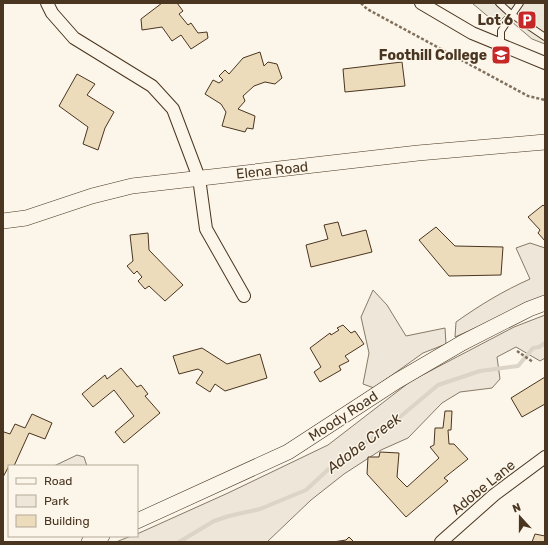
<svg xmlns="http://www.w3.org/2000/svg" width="548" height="545" viewBox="0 0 548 545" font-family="Rubik,sans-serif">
<rect width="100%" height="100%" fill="#fbf6e9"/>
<path fill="#ede6d9" stroke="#887966" d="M530 243 545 248V297L455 337 456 322C480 305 503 291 530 279L516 248Z
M373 290 387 305 406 336 445 328 446 344 423 353 374 388 363 384 369 353 361 317Z
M545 315V358L540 361 516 347 497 357 500 379 492 388 460 392 442 403 408 438 381 450 344 474 311 500 267 542H116L131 536H137V534L228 493 328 445 411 381 514 327Z
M77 455 84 457 87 466H54Z"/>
<path fill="#ede7d9" stroke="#887966" d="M472 3H545V44L532 39 505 16 497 24Z"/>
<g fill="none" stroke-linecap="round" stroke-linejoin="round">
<path stroke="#dcd4c6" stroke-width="4" d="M179 542 214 521 229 516 260 509 306 490 332 466 388 427 438 385 480 371 518 366 533 348 539 347 545 343"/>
</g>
<path fill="#ecdcbc" stroke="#4a3520" d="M162 3H177L183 11 179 14 188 25 191 23 198 33 207 32 208 38 191 49 181 35 172 41 162 27 142 30 141 19Z
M260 52 264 66 268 62 277 64 282 78 275 84 265 82 254 86 243 96 245 101 238 109 255 116 253 129 247 128 245 132 222 126 226 112 221 104 205 94 213 80 219 83 223 80 219 76 225 70 229 74 243 58Z
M402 62 405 86 345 92 343 69Z
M77 74 95 84 87 95 114 112 105 128 98 150 83 144 88 127 59 106Z
M543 205 545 207V241L538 233 540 230 528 217Z
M338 222 342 236 366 230 372 252 311 267 306 245 328 239 324 225Z
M436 227 455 246 503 247 501 275 449 276 419 240Z
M148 233 149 250 183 285 165 301 149 286 145 289 138 281 142 277 137 271 134 274 127 266 133 261 130 235Z
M343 325 351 333 355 331 364 344 345 356 349 361 339 366 341 370 320 382 314 372 321 367 310 348 330 333 331 335 339 330 337 328Z
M202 348 227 364 260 354 267 378 225 391 215 384 210 392 196 383 203 372 198 369 179 374 173 356Z
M121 368 137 387 141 385 148 394 145 396 160 413 124 443 115 432 134 416 114 390 93 407 82 394 105 375 107 379Z
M545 377V404L522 417 511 398Z
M445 411H452L451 430H448L449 444H454L468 459 444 478 448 481 406 517 367 474 368 457H379L380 452 399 453 397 477 407 487 439 458 430 447 434 445 435 428H443Z
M32 414 52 423 45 439 29 433 14 466H9L3 477V433L4 432 10 434 15 424 25 428Z
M535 534 545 536V542H532Z
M349 537 354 542H333L346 540Z"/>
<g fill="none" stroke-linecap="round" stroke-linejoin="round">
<g stroke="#4a3520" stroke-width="8">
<path id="service" d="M499 3 511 14 545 37
M501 45V31L520 3"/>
</g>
<g stroke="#4a3520" stroke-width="14">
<path id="minor" d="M47 3 52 13 74 38 152 86 173 109 199 178 206 229 244 296
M421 3 472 33 545 63
M441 542 494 495 545 457"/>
</g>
<g stroke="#4a3520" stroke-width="16">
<path id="tertiary" d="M3 221 26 218 92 196 132 186 418 153 545 142
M137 521 288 452 397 381 462 343 529 309 545 303
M89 542 102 536"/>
</g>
<path stroke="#7f6f5c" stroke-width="2.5" stroke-dasharray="3 2" stroke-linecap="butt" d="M361 3 367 9 528 96 545 100
M517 351 533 362"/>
<use href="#service" stroke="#fbf6e9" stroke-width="6"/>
<use href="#minor" stroke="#fbf6e9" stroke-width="12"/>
<use href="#tertiary" stroke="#fbf6e9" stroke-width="15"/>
</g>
<defs>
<g id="parking-square" transform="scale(1)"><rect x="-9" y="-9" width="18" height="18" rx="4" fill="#c62828" stroke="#fbf6e9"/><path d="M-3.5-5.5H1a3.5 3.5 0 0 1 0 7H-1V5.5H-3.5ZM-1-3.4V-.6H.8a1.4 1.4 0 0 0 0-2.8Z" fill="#fff"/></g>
<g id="university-square" transform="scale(1)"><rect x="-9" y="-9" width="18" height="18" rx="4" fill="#c62828" stroke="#fbf6e9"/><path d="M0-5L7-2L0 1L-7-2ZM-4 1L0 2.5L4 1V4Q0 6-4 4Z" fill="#fff"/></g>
</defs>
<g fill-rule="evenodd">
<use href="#parking-square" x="527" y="20"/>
<use href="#university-square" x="501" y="55"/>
</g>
<g text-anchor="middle" stroke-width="3" stroke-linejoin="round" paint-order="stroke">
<g font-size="14" font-weight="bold" fill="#4a3520" stroke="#fbf6e9" text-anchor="end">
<text x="513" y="25">Lot 6</text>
<text x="487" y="60">Foothill College</text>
</g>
<g font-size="14" fill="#4a3520" stroke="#fbf6e9">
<text transform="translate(272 170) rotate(-6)" y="5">Elena Road</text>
<text transform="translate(343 416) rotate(-33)" y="5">Moody Road</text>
<text transform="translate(483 487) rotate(-39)" y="5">Adobe Lane</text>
</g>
<g font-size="15" font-style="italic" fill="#4a3520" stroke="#fbf6e9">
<text transform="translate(364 443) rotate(-37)" y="5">Adobe Creek</text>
</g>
</g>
<rect width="548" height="545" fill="none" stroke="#4a3520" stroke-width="8"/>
<rect x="8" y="465" width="130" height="72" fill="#fbf6e9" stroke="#b4a999"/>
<rect x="16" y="478" width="20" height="6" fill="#fbf6e9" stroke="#b4a999"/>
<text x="44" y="485" font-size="12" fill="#4a3520">Road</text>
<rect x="16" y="495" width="20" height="12" fill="#ede6d9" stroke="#b4a999"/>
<text x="44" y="505" font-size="12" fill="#4a3520">Park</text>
<rect x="16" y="515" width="20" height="12" fill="#ecdcbc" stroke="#b4a999"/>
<text x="44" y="525" font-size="12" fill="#4a3520">Building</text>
<g transform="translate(520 517) rotate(339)" stroke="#fbf6e9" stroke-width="3" paint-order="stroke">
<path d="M0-3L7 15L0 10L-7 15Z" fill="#4a3520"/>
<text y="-6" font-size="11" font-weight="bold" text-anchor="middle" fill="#4a3520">N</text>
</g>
</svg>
